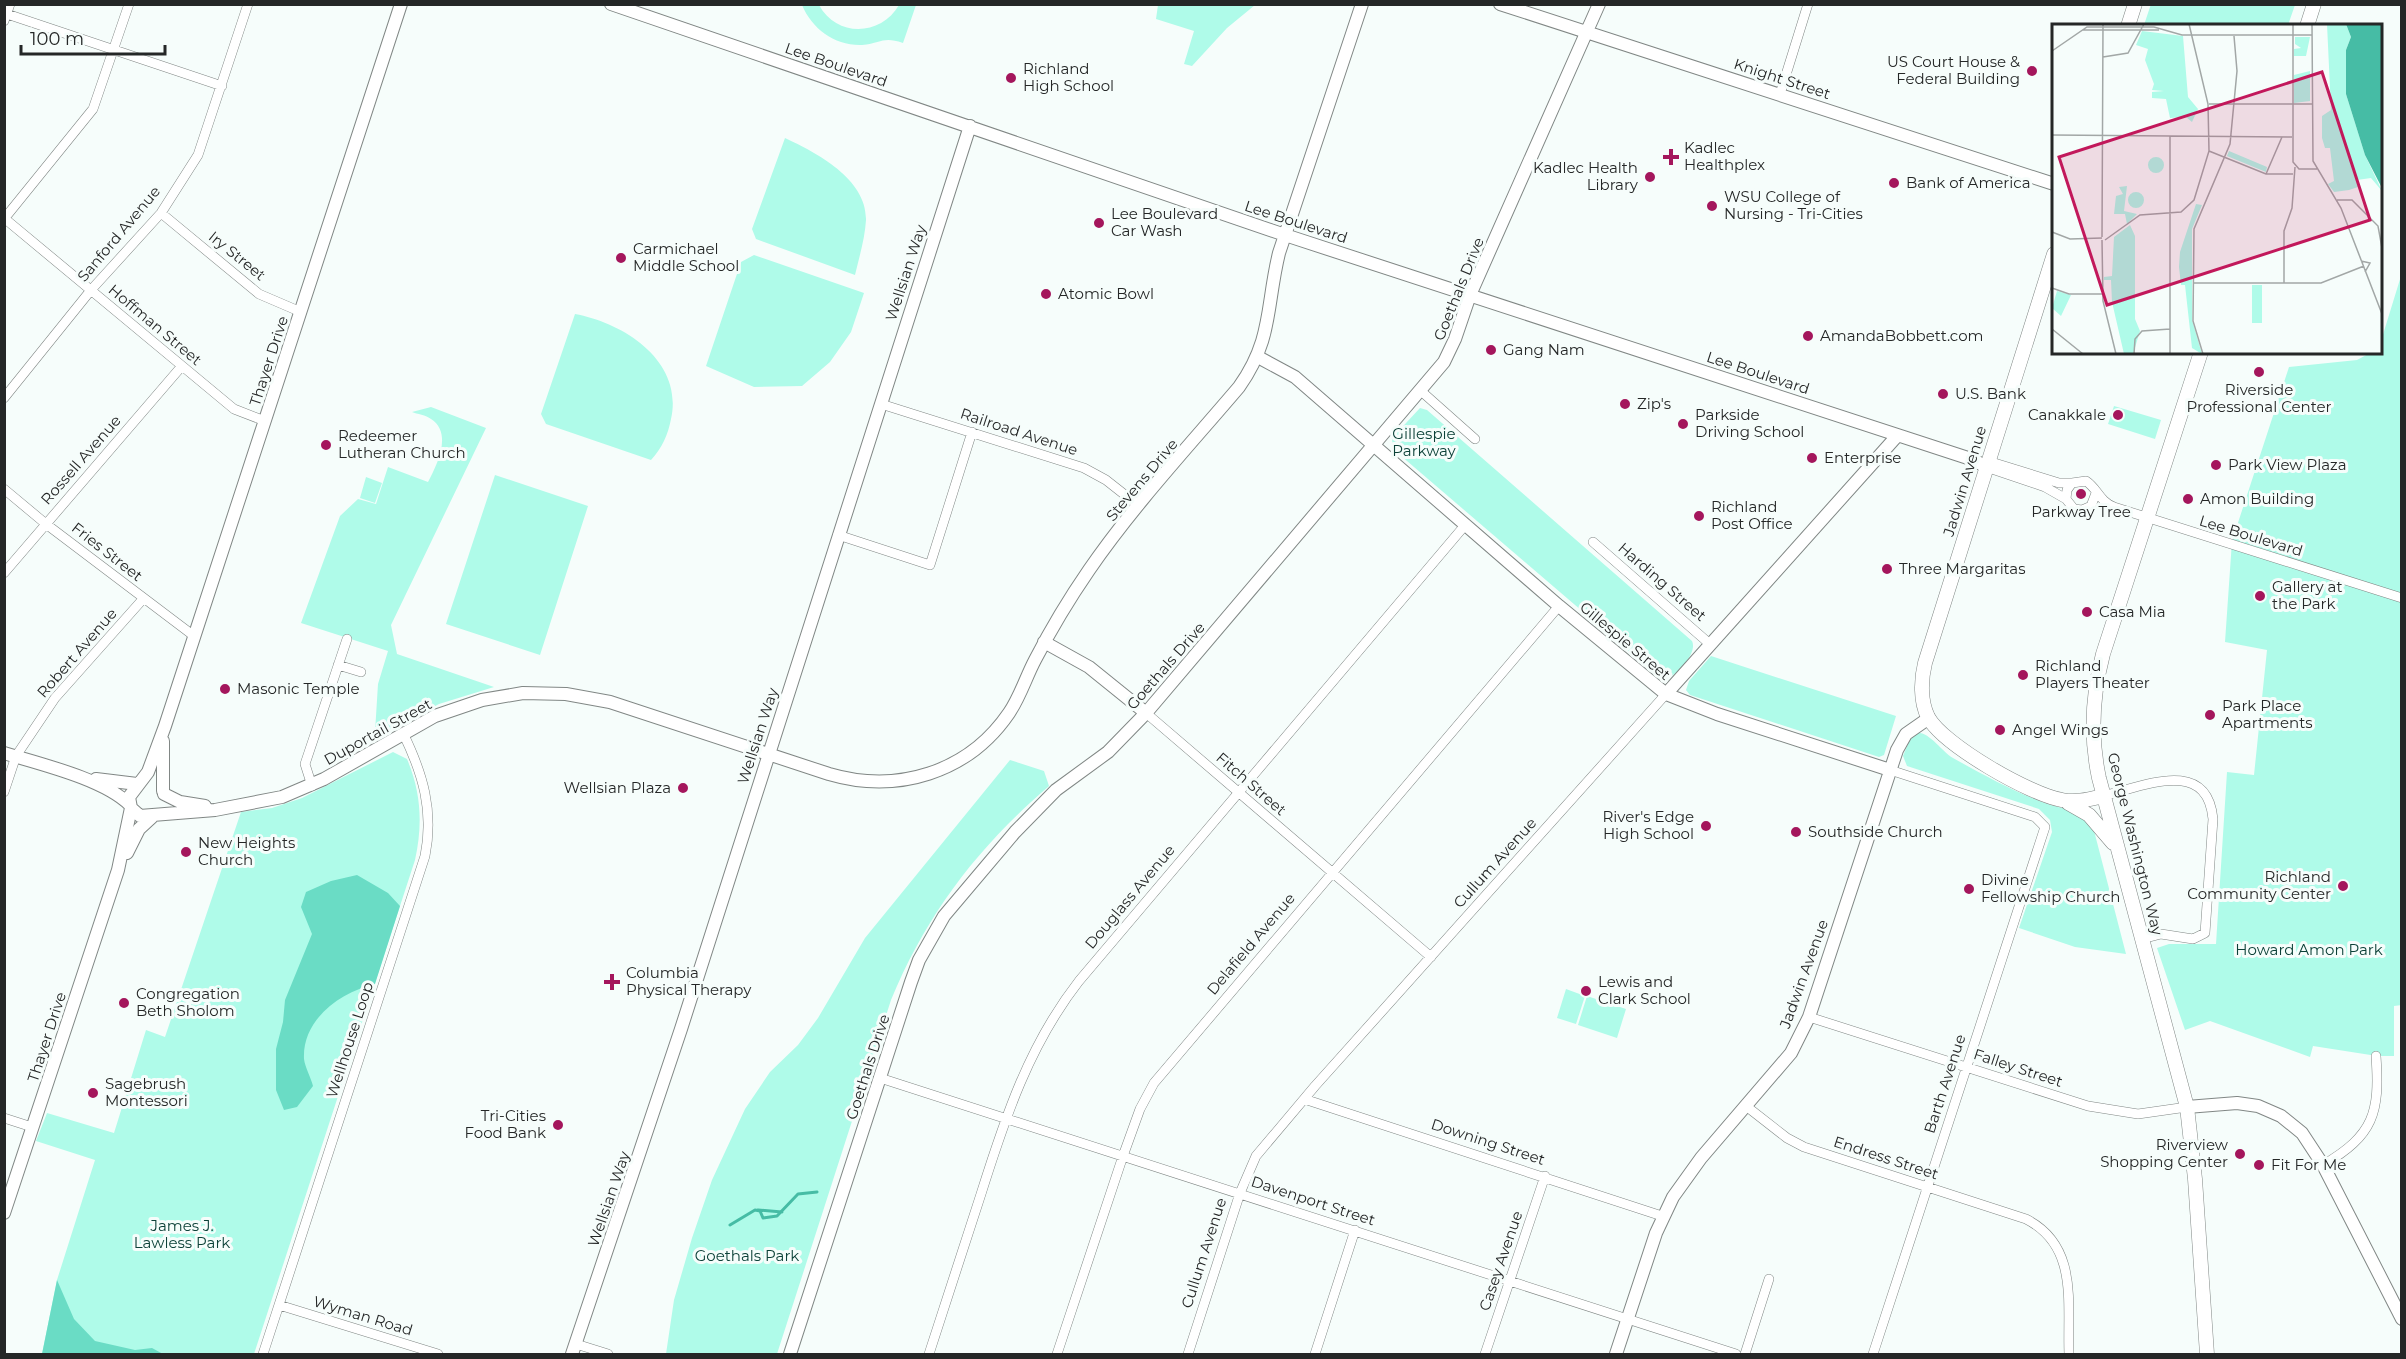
<svg xmlns="http://www.w3.org/2000/svg" width="2406" height="1359" viewBox="0 0 2406 1359" font-family="Montserrat,sans-serif">
<rect width="100%" height="100%" fill="#f6fdfb"/>
<path fill="#affbe9" d="M2151 4H2295V5L2288 25H2144Z
M802 5H819C837 38 881 36 899 5H916L903 43C883 36 882 43 862 45 835 46 812 29 802 5Z
M1158 5V4L1255 5 1227 28 1192 66 1184 64 1194 31 1156 19Z
M785 138C817 153 867 179 866 220 865 238 859 258 855 275L756 239 752 229Z
M754 255 864 293 851 332 830 362 802 386 754 387 706 366 741 262Z
M2401 276 2402 1005 2394 1006V1056H2377L2313 1046 2310 1057 2210 1021 2185 1030 2157 948 2169 944H2216L2227 772 2254 775 2267 650 2225 642 2232 541 2289 367 2357 360 2370 353 2380 352 2381 341Z
M575 314C624 323 684 361 671 419 668 435 662 448 651 460L546 424 541 414Z
M2114 406 2161 420 2155 439 2108 424Z
M431 407 486 428 391 625 397 654 494 687 439 704 377 737 375 732 378 684 388 651 301 623 340 516 358 499 376 504 388 467 428 482C437 465 453 433 431 419 426 415 417 414 412 412Z
M1420 408 1427 410 1692 641C1698 653 1677 675 1666 679L1659 677 1393 449 1392 438Z
M495 475 588 506 540 655 446 624Z
M366 477 382 483 375 503 360 498Z
M1711 656 1896 716 1884 755 1879 757 1690 695 1686 690 1689 681Z
M1916 733C1929 731 1942 752 1953 758 1980 773 2009 789 2037 800 2061 810 2070 806 2092 823L2126 954 2075 947 2019 928 2052 832 2050 820 2039 809 1907 766 1903 756 1910 739Z
M393 752 407 759C421 792 423 824 415 860L254 1354H42L57 1280 95 1160 36 1141 47 1113 114 1133 146 1030 165 1037 241 812 272 808 302 798Z
M1010 760 1044 771 1049 786C978 847 927 913 891 1000L777 1354H666L674 1300 692 1238 712 1180 745 1109 770 1072 798 1045 818 1018 865 938Z
M1566 989 1585 996 1576 1024 1557 1018Z
M1587 996 1626 1009 1617 1038 1578 1025Z"/>
<path fill="#6adcc5" d="M357 875 388 893 400 906 375 984C341 992 302 1019 304 1059 305 1067 311 1078 313 1086L297 1107 284 1110 276 1090V1049L283 1022 285 1000 312 934 301 907 306 892 331 881Z
M57 1280 74 1319 95 1341 135 1350 152 1348 163 1354H42Z"/>
<g fill="none" stroke-linecap="round" stroke-linejoin="round">
<path stroke="#46bca5" stroke-width="3" d="M758 1210 782 1212
M730 1225 755 1210 760 1211 763 1218 777 1216 798 1194 817 1192"/>
<g stroke="#818785" stroke-width="10">
<path id="street" d="M7 14 222 86
M4 21 10 4
M1780 94 1808 4
M161 213 259 294 301 312
M4 218 234 409 265 421
M4 219 93 109 129 4
M1421 391 1475 439
M4 398 91 290 161 213 198 155 248 4
M881 404 1084 468 1106 480 1139 506
M1988 461 2059 483H2072
M1986 467 2045 487 2066 499
M4 489 46 524 194 636
M2096 493 2091 506 2082 510 2074 509 2066 499 2067 490 2072 483 2086 481C2098 489 2099 501 2114 507L2402 598
M838 535 930 565 972 432
M1593 542 1711 645
M4 573 181 367
M338 665 361 672
M1146 713 1431 957
M312 786 305 764 347 639
M4 792 16 756 55 698 143 599
M2103 796C2142 787 2207 756 2213 819L2205 933 2193 939 2161 934 2142 939
M1809 1017 2088 1106 2138 1114 2187 1107
M880 1078 1736 1354
M1304 1099 1662 1216
M1746 1106 1787 1138 1804 1147 2026 1219C2079 1246 2067 1303 2069 1354
M4 1118 32 1127
M2323 1165C2374 1135 2380 1113 2376 1056
M279 1305 438 1354
M576 1344 608 1354
M263 1354 425 856C434 811 423 774 403 733
M929 1354C946 1301 963 1248 981 1194 1005 1118 1029 1045 1079 981L1466 524
M1057 1354 1123 1156 1140 1109 1154 1083 1559 606
M1188 1354 1240 1193 1256 1156 1315 1086 1666 694
M1315 1354 1355 1230
M1485 1354 1545 1176
M1745 1354 1769 1279
M1873 1354 2045 827 2035 817 1890 770"/>
</g>
<g stroke="#818785" stroke-width="14">
<path id="secondary" d="M401 4 165 726 148 772 129 797 131 808 140 816 215 810 282 797 324 779 435 716 482 700 523 693 566 694 610 702 829 774C897 794 968 773 1009 713 1020 697 1026 677 1035 660 1051 629 1069 599 1089 570 1133 506 1188 447 1239 387 1273 339 1266 306 1279 253L1362 4
M611 4 1285 235 1974 460 1986 467
M1500 4 2054 184
M1258 357 1295 377 1559 606 1666 694 1717 714 1890 770
M1044 642 1089 667 1146 713
M1666 694 1897 436
M163 741V791
M4 753C40 764 104 779 130 805
M96 779 137 784
M164 794 180 802 205 806
M127 853 139 829 152 817
M2187 1107 2237 1103 2258 1106 2281 1116 2302 1133 2323 1165 2402 1319
M4 1213 118 870 131 808
M572 1354 681 1029 970 126
M790 1354 911 982 919 960 944 916 1015 832 1056 790 1108 752 1146 713 1444 362 1455 339 1470 295 1599 4
M1616 1354 1656 1233 1673 1197 1701 1158 1791 1053 1809 1017 1897 750 1906 734 1929 718"/>
</g>
<g stroke="#818785" stroke-width="15">
<path id="primary" d="M2128 26 2135 4
M2307 26 2314 4
M2054 254 1925 663C1921 679 1920 701 1928 717 1943 745 2031 795 2062 800 2077 803 2090 799 2103 796
M2201 352 2103 654C2092 696 2090 736 2099 778L2187 1107 2195 1179 2207 1354
M2068 803 2089 815 2113 843"/>
</g>
<use href="#street" stroke="#fff" stroke-width="9"/>
<use href="#secondary" stroke="#fff" stroke-width="12"/>
<use href="#primary" stroke="#fff" stroke-width="14"/>
</g>
<g fill="#a4165c" stroke="#f6fdfb" stroke-width="2">
<circle cx="2032" cy="71" r="6"/>
<circle cx="1011" cy="78" r="6"/>
<path d="M1668 148h6v6h6v6h-6v6h-6v-6h-6v-6h6z"/>
<circle cx="1650" cy="177" r="6"/>
<circle cx="1894" cy="183" r="6"/>
<circle cx="1712" cy="206" r="6"/>
<circle cx="1099" cy="223" r="6"/>
<circle cx="621" cy="258" r="6"/>
<circle cx="1046" cy="294" r="6"/>
<circle cx="1808" cy="336" r="6"/>
<circle cx="1491" cy="350" r="6"/>
<circle cx="2259" cy="372" r="6"/>
<circle cx="1943" cy="394" r="6"/>
<circle cx="1625" cy="404" r="6"/>
<circle cx="2118" cy="415" r="6"/>
<circle cx="1683" cy="424" r="6"/>
<circle cx="326" cy="445" r="6"/>
<circle cx="1812" cy="458" r="6"/>
<circle cx="2216" cy="465" r="6"/>
<circle cx="2081" cy="494" r="6"/>
<circle cx="2188" cy="499" r="6"/>
<circle cx="1699" cy="516" r="6"/>
<circle cx="1887" cy="569" r="6"/>
<circle cx="2260" cy="596" r="6"/>
<circle cx="2087" cy="612" r="6"/>
<circle cx="2023" cy="675" r="6"/>
<circle cx="225" cy="689" r="6"/>
<circle cx="2210" cy="715" r="6"/>
<circle cx="2000" cy="730" r="6"/>
<circle cx="683" cy="788" r="6"/>
<circle cx="1706" cy="826" r="6"/>
<circle cx="1796" cy="832" r="6"/>
<circle cx="186" cy="852" r="6"/>
<circle cx="2343" cy="886" r="6"/>
<circle cx="1969" cy="889" r="6"/>
<path d="M609 973h6v6h6v6h-6v6h-6v-6h-6v-6h6z"/>
<circle cx="1586" cy="991" r="6"/>
<circle cx="124" cy="1003" r="6"/>
<circle cx="93" cy="1093" r="6"/>
<circle cx="558" cy="1125" r="6"/>
<circle cx="2240" cy="1154" r="6"/>
<circle cx="2259" cy="1165" r="6"/>
</g>
<g text-anchor="middle" stroke-width="6" stroke-linejoin="round" paint-order="stroke">
<g font-size="15" fill="#252727" stroke="#f6fdfb" text-anchor="start">
<text x="2020" y="67" text-anchor="end">US Court House &amp;<tspan x="2020" dy="17">Federal Building</tspan></text>
<text x="1023" y="74">Richland<tspan x="1023" dy="17">High School</tspan></text>
<text x="1684" y="153">Kadlec<tspan x="1684" dy="17">Healthplex</tspan></text>
<text x="1638" y="173" text-anchor="end">Kadlec Health<tspan x="1638" dy="17">Library</tspan></text>
<text x="1906" y="188">Bank of America</text>
<text x="1724" y="202">WSU College of<tspan x="1724" dy="17">Nursing - Tri-Cities</tspan></text>
<text x="1111" y="219">Lee Boulevard<tspan x="1111" dy="17">Car Wash</tspan></text>
<text x="633" y="254">Carmichael<tspan x="633" dy="17">Middle School</tspan></text>
<text x="1058" y="299">Atomic Bowl</text>
<text x="1820" y="341">AmandaBobbett.com</text>
<text x="1503" y="355">Gang Nam</text>
<text x="2259" y="395" text-anchor="middle">Riverside<tspan x="2259" dy="17">Professional Center</tspan></text>
<text x="1955" y="399">U.S. Bank</text>
<text x="1637" y="409">Zip's</text>
<text x="1695" y="420">Parkside<tspan x="1695" dy="17">Driving School</tspan></text>
<text x="2106" y="420" text-anchor="end">Canakkale</text>
<text x="338" y="441">Redeemer<tspan x="338" dy="17">Lutheran Church</tspan></text>
<text x="1824" y="463">Enterprise</text>
<text x="2228" y="470">Park View Plaza</text>
<text x="2200" y="504">Amon Building</text>
<text x="1711" y="512">Richland<tspan x="1711" dy="17">Post Office</tspan></text>
<text x="2081" y="517" text-anchor="middle">Parkway Tree</text>
<text x="1899" y="574">Three Margaritas</text>
<text x="2272" y="592">Gallery at<tspan x="2272" dy="17">the Park</tspan></text>
<text x="2099" y="617">Casa Mia</text>
<text x="2035" y="671">Richland<tspan x="2035" dy="17">Players Theater</tspan></text>
<text x="237" y="694">Masonic Temple</text>
<text x="2222" y="711">Park Place<tspan x="2222" dy="17">Apartments</tspan></text>
<text x="2012" y="735">Angel Wings</text>
<text x="671" y="793" text-anchor="end">Wellsian Plaza</text>
<text x="1694" y="822" text-anchor="end">River's Edge<tspan x="1694" dy="17">High School</tspan></text>
<text x="1808" y="837">Southside Church</text>
<text x="198" y="848">New Heights<tspan x="198" dy="17">Church</tspan></text>
<text x="2331" y="882" text-anchor="end">Richland<tspan x="2331" dy="17">Community Center</tspan></text>
<text x="1981" y="885">Divine<tspan x="1981" dy="17">Fellowship Church</tspan></text>
<text x="626" y="978">Columbia<tspan x="626" dy="17">Physical Therapy</tspan></text>
<text x="1598" y="987">Lewis and<tspan x="1598" dy="17">Clark School</tspan></text>
<text x="136" y="999">Congregation<tspan x="136" dy="17">Beth Sholom</tspan></text>
<text x="105" y="1089">Sagebrush<tspan x="105" dy="17">Montessori</tspan></text>
<text x="546" y="1121" text-anchor="end">Tri-Cities<tspan x="546" dy="17">Food Bank</tspan></text>
<text x="2228" y="1150" text-anchor="end">Riverview<tspan x="2228" dy="17">Shopping Center</tspan></text>
<text x="2271" y="1170">Fit For Me</text>
</g>
<g font-size="15" fill="#252727" stroke="#f6fdfb">
<text transform="translate(836 65) rotate(19)" y="5">Lee Boulevard</text>
<text transform="translate(1782 79) rotate(18)" y="5">Knight Street</text>
<text transform="translate(1296 222) rotate(18)" y="5">Lee Boulevard</text>
<text transform="translate(119 234) rotate(-50)" y="5">Sanford Avenue</text>
<text transform="translate(237 256) rotate(39)" y="5">Iry Street</text>
<text transform="translate(906 273) rotate(-72)" y="5">Wellsian Way</text>
<text transform="translate(1459 289) rotate(-68)" y="5">Goethals Drive</text>
<text transform="translate(155 325) rotate(40)" y="5">Hoffman Street</text>
<text transform="translate(269 361) rotate(-72)" y="5">Thayer Drive</text>
<text transform="translate(1758 373) rotate(18)" y="5">Lee Boulevard</text>
<text transform="translate(1019 432) rotate(18)" y="5">Railroad Avenue</text>
<text transform="translate(81 460) rotate(-49)" y="5">Rossell Avenue</text>
<text transform="translate(1142 480) rotate(-50)" y="5">Stevens Drive</text>
<text transform="translate(1965 481) rotate(-73)" y="5">Jadwin Avenue</text>
<text transform="translate(2251 536) rotate(17)" y="5">Lee Boulevard</text>
<text transform="translate(107 552) rotate(38)" y="5">Fries Street</text>
<text transform="translate(1662 582) rotate(41)" y="5">Harding Street</text>
<text transform="translate(1625 641) rotate(40)" y="5">Gillespie Street</text>
<text transform="translate(77 653) rotate(-49)" y="5">Robert Avenue</text>
<text transform="translate(1166 666) rotate(-49)" y="5">Goethals Drive</text>
<text transform="translate(378 732) rotate(-29)" y="5">Duportail Street</text>
<text transform="translate(758 736) rotate(-72)" y="5">Wellsian Way</text>
<text transform="translate(1251 784) rotate(41)" y="5">Fitch Street</text>
<text transform="translate(2135 844) rotate(76)" y="5">George Washington Way</text>
<text transform="translate(1495 863) rotate(-48)" y="5">Cullum Avenue</text>
<text transform="translate(1130 897) rotate(-50)" y="5">Douglass Avenue</text>
<text transform="translate(1251 944) rotate(-50)" y="5">Delafield Avenue</text>
<text transform="translate(1804 974) rotate(-70)" y="5">Jadwin Avenue</text>
<text transform="translate(47 1037) rotate(-72)" y="5">Thayer Drive</text>
<text transform="translate(350 1040) rotate(-72)" y="5">Wellhouse Loop</text>
<text transform="translate(868 1067) rotate(-72)" y="5">Goethals Drive</text>
<text transform="translate(2018 1068) rotate(18)" y="5">Falley Street</text>
<text transform="translate(1945 1084) rotate(-72)" y="5">Barth Avenue</text>
<text transform="translate(1488 1142) rotate(18)" y="5">Downing Street</text>
<text transform="translate(1886 1158) rotate(18)" y="5">Endress Street</text>
<text transform="translate(609 1199) rotate(-71)" y="5">Wellsian Way</text>
<text transform="translate(1313 1201) rotate(18)" y="5">Davenport Street</text>
<text transform="translate(1204 1253) rotate(-72)" y="5">Cullum Avenue</text>
<text transform="translate(1501 1261) rotate(-71)" y="5">Casey Avenue</text>
<text transform="translate(363 1316) rotate(17)" y="5">Wyman Road</text>
</g>
<g font-size="15" fill="#0c4138" stroke="#f6fdfb">
<text x="1424" y="439">Gillespie<tspan x="1424" dy="17">Parkway</tspan></text>
<text x="2309" y="955">Howard Amon Park</text>
<text x="182" y="1231">James J.<tspan x="182" dy="17">Lawless Park</tspan></text>
<text x="747" y="1261">Goethals Park</text>
</g>
</g>
<g transform="translate(2052 24)">
<rect width="330" height="330" fill="#f6fdfb"/>
<path d="M275 0H294L299 13 294 26V70L313 131 330 167 319 154 305 156 306 163 297 166 282 168 276 160 282 157 278 124H273L270 114V92L279 86ZM90 7 131 12 136 73 146 85 140 98 134 93 118 94 114 75 100 74V68L112 67 100 66 102 60 93 36 96 25 84 21ZM243 13H258L254 32H242V25L249 24 243 20ZM258 47V77L242 79V51ZM177 127 215 143 214 148 175 132ZM96 141a8 8 0 1 1 16 0a8 8 0 1 1-16 0ZM75 162 72 187 85 190 75 200 73 190H62L64 172 71 170 67 163ZM76 176a8 8 0 1 1 16 0a8 8 0 1 1-16 0ZM144 180 150 181 140 205V296L150 330 140 324 133 261H129L127 243 128 228ZM78 201 83 212V295L88 307 81 330H72L60 278 59 256H52V253L60 252 62 213ZM200 261H210V299H200ZM5 267 19 271 9 292 0 284Z" fill="#affbe9"/>
<path d="M294 0H330V164L313 131 294 70V26L299 13Z" fill="#46bca5"/>
<path fill="none" stroke="#a2a7a6" stroke-width="1.5" d="M241 0V138L247 145H265M260 0 261 137 289 184 330 290M31 6H107M0 27 35 3H102L130 11H260M51 33 76 29 92 0M157 80H260M0 111 240 113M118 112V188M157 127 214 150H241M214 150 230 113M285 176H300L326 202 330 224M0 208 18 215 50 214M50 213 51 0M50 216 51 277 64 330M53 216 88 191 129 188 142 176 157 127 156 80 137 0M309 237 318 239 313 248M142 259H269L312 242M232 259V207L240 184 243 143M0 264 17 270H51M0 305 31 330M82 330 83 315 90 307 118 305M118 330V188M151 330 141 297 142 205 178 120 185 47 182 12"/>
<path fill="#c2185b" fill-opacity="0.15" stroke="#c2185b" stroke-width="3" d="M270 48 318 196 55 281 7 133Z"/>
<rect width="330" height="330" fill="none" stroke="#252727" stroke-width="3"/>
</g>
<rect width="2406" height="1359" fill="none" stroke="#252727" stroke-width="12"/>
<path d="M21 45v9h144v-9" fill="none" stroke="#252727" stroke-width="3"/>
<text x="30" y="45" font-size="18" fill="#252727" stroke="#f6fdfb" stroke-width="4.5" paint-order="stroke">100 m</text>
</svg>
